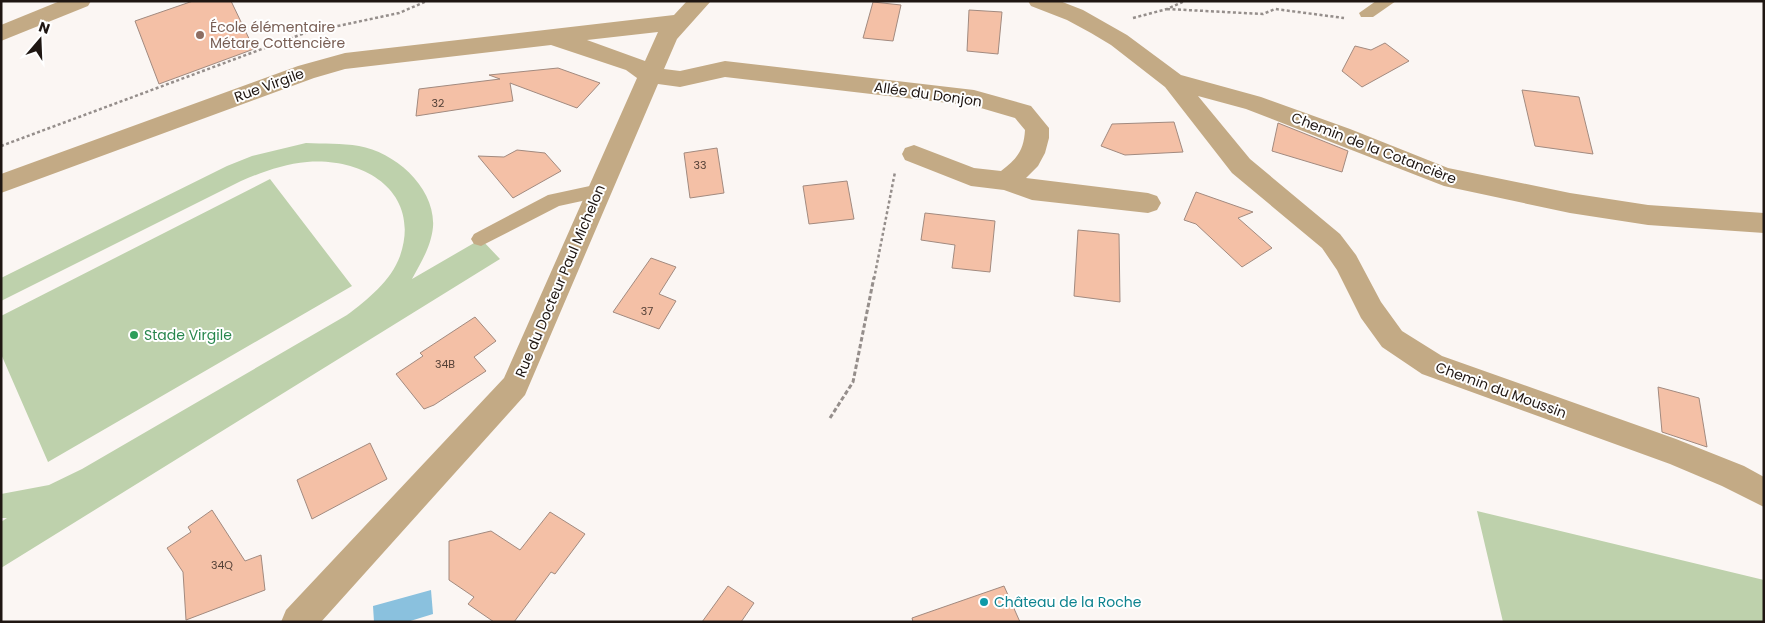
<svg xmlns="http://www.w3.org/2000/svg" width="1765" height="623" viewBox="0 0 1765 623" font-family="Poppins,sans-serif">
<rect width="100%" height="100%" fill="#fbf6f3"/>
<path fill="#bed1ac" d="M306 143C323 144 342 143 359 146 395 152 436 188 433 227 431 247 421 262 412 279L481 239 500 259 1 568V522L7 518H1V494L49 485 82 469 347 315C367 300 391 281 400 256 422 192 364 157 307 162 284 164 262 172 241 181L1 301V278L227 166 252 156Z
M270 179 352 286 48 462 1 354V316Z
M1477 511 1764 580V622H1503Z"/>
<path fill="#8ac1de" d="M431 590 433 614 407 622H374L373 606Z"/>
<path fill="#f4c0a6" stroke="#a28a7f" d="M193 1H231L254 49 159 84 135 21Z
M873 2 901 5 893 41 863 38Z
M969 10 1002 12 998 54 967 51Z
M1385 43 1409 61 1362 87 1342 71 1355 46 1371 50Z
M558 68 600 83 577 108 510 83 513 101 416 116 419 89 500 79 489 75Z
M1522 90 1579 97 1593 154 1535 146Z
M1174 122 1183 152 1125 155 1101 146 1112 124Z
M1278 123 1348 151 1342 172 1272 151Z
M717 148 724 193 690 198 684 153Z
M517 150 545 153 561 171 513 198 478 156 504 157Z
M847 181 854 219 809 224 803 186Z
M1196 192 1253 212 1238 218 1272 248 1242 267 1196 224 1184 220Z
M925 213 995 221 990 272 952 268 955 245 921 240Z
M1078 230 1119 234 1120 302 1074 296Z
M651 258 676 267 659 294 676 301 659 329 613 312Z
M475 317 496 341 474 357 486 371 434 405 424 409 396 374 423 356 420 353Z
M1658 387 1699 398 1707 447 1662 432Z
M370 443 387 479 312 519 297 480Z
M212 510 245 561 261 555 265 590 186 620 183 572 167 548 191 532 188 527Z
M550 512 585 534 555 574 551 572 514 622H494L468 604 474 597 449 580V541L491 531 520 550Z
M728 586 754 603 741 622H702Z
M1004 586 1020 622H913L912 618Z"/>
<g fill="none" stroke-linecap="round" stroke-linejoin="round">
<path stroke="#958e8b" stroke-width="2.5" stroke-dasharray="3 2.5" stroke-linecap="butt" d="M1167 9 1263 14 1275 9 1344 18
M1133 18 1167 9 1185 1
M1 146 305 33 399 13 427 1
M874 279 895 172"/>
<path stroke="#958e8b" stroke-width="3" stroke-dasharray="4.5 2.5" stroke-linecap="butt" d="M830 418 853 382 874 277"/>
<path fill="#c3aa85" fill-rule="evenodd" d="M1376 1H1396L1373 17H1361L1359 13Z
M599 184 605 186 608 191 605 196 559 206 481 246 474 244 471 239 474 234 548 195Z"/>
<path fill="#c3aa85" fill-rule="evenodd" d="M687 1H711L677 39 664 69 680 71 725 61 974 90 1031 106 1049 128V138L1045 153 1038 166 1026 178 1148 193 1157 196 1161 203 1157 210 1148 213 1032 200 1004 190 971 186 905 160 902 154 905 148 914 145 974 168 1001 171C1017 159 1024 150 1025 130L1015 118 974 106 725 77 680 87 658 84 525 395 321 622H281L286 610 504 378 637 78 626 70 551 45 345 69 314 78 1 193V174L298 66 345 53 674 15ZM658 32 645 61 587 40Z
M1028 1H1060L1083 10 1127 35 1181 75 1261 97 1350 129 1448 168 1570 193 1648 205 1764 213V233L1648 225 1570 213 1444 186 1246 109 1198 96 1250 159 1340 234 1356 255 1381 302 1402 331 1442 356 1676 439 1744 466 1764 477V507L1722 486 1670 464 1422 374 1382 347 1361 318 1337 270 1322 248 1232 173 1165 87 1111 45 1091 33 1067 20 1031 6Z"/>
<path fill="#c3aa85" fill-rule="evenodd" d="M60 1H91L88 6 1 41V25Z"/>
</g>
<circle fill="#8d6e63" stroke="#fff" stroke-width="2" cx="200" cy="35" r="5"/>
<circle fill="#2e9e5b" stroke="#fff" stroke-width="2" cx="134" cy="335" r="5"/>
<circle fill="#0f9aa8" stroke="#fff" stroke-width="2" cx="984" cy="602" r="5"/>
<g text-anchor="middle" stroke-width="4" stroke-linejoin="round" paint-order="stroke">
<g font-size="11" fill="#544037">
<text x="438" y="107">32</text>
<text x="700" y="169">33</text>
<text x="647" y="315">37</text>
<text x="445" y="368">34B</text>
<text x="222" y="569">34Q</text>
</g>
<g font-size="14" fill="#785e54" stroke="#fff" text-anchor="start">
<text x="210" y="32">École élémentaire<tspan x="210" dy="16">Métare Cottencière</tspan></text>
</g>
<g font-size="14" fill="#1f1612" stroke="#fff">
<text transform="translate(269 85) rotate(-20)" y="5">Rue Virgile</text>
<text transform="translate(928 94) rotate(8)" y="5">Allée du Donjon</text>
<text transform="translate(1374 148) rotate(21)" y="5">Chemin de la Cotancière</text>
<text transform="translate(560 281) rotate(-67)" y="5">Rue du Docteur Paul Michelon</text>
<text transform="translate(1501 390) rotate(20)" y="5">Chemin du Moussin</text>
</g>
<g font-size="14" fill="#27864d" stroke="#fff" text-anchor="start">
<text x="144" y="340">Stade Virgile</text>
</g>
<g font-size="14" fill="#0d838f" stroke="#fff" text-anchor="start">
<text x="994" y="607">Château de la Roche</text>
</g>
</g>
<rect width="1765" height="623" fill="none" stroke="#1f1612" stroke-width="5"/>
<g transform="translate(40 40) rotate(19)" stroke="#ffffff" stroke-width="4" paint-order="stroke">
<path d="M0-4L9 19L0 12L-9 19Z" fill="#1f1612"/>
<text y="-8" font-size="14" font-weight="bold" text-anchor="middle" fill="#1f1612">N</text>
</g>
</svg>
